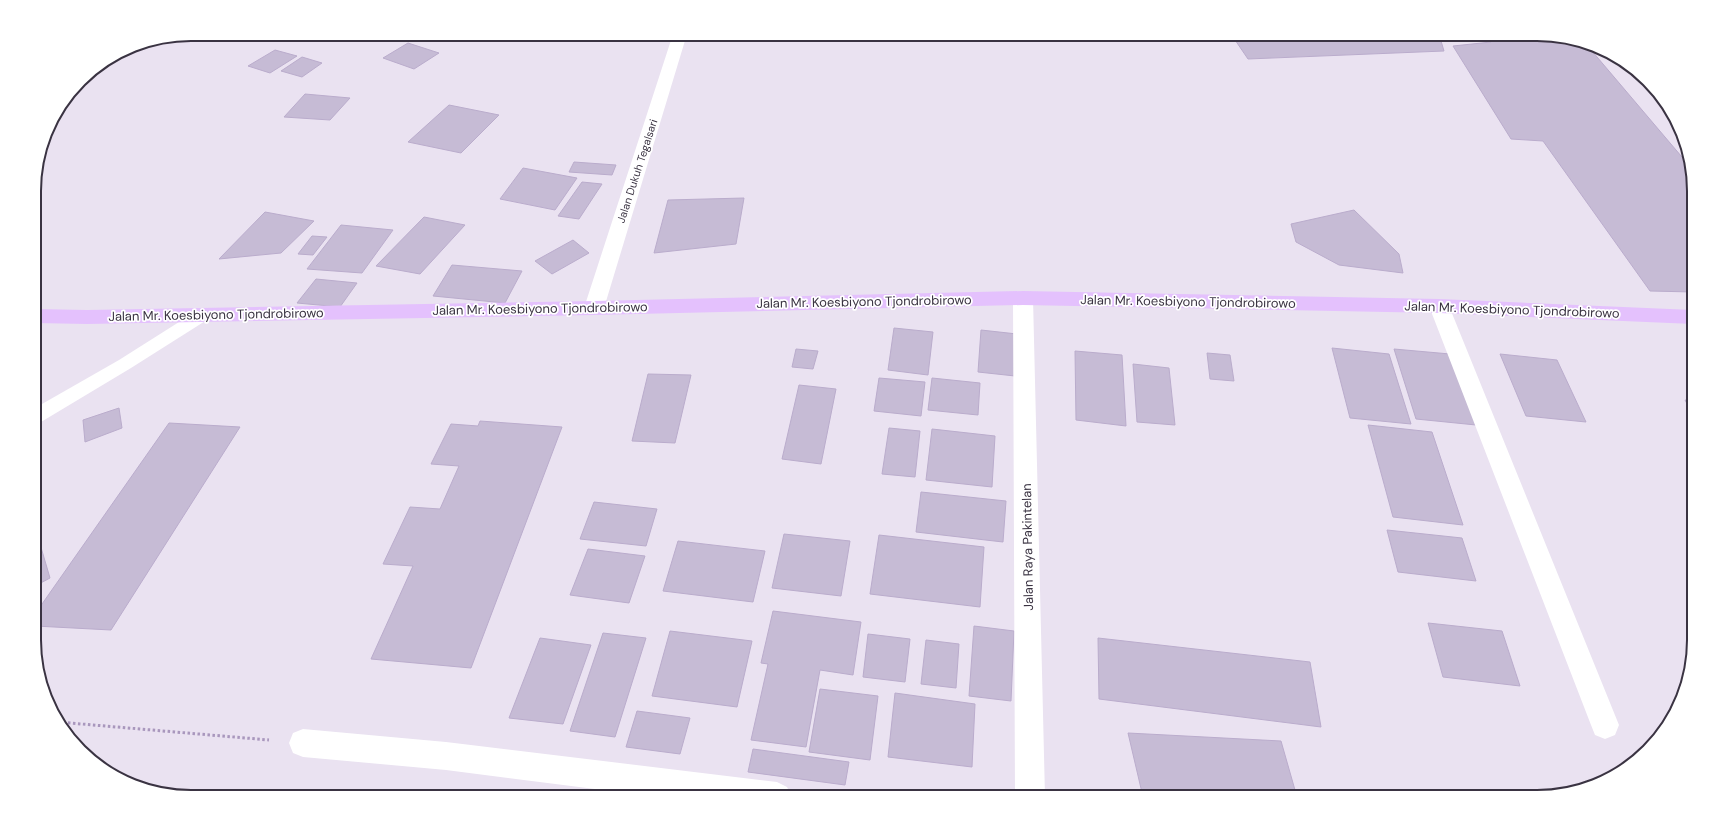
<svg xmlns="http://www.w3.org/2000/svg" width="1728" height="831" viewBox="0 0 1728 831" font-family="'DM Sans',sans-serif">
<rect width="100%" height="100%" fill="#eae2f1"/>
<path fill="#c6bbd5" stroke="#baaccc" d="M1231 34H1467L1470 37 1441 41 1444 51 1248 59Z
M1486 34H1537L1586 44 1693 170V277H1689L1693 283V292L1650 291 1543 141 1511 139 1453 46 1491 42Z
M408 43 439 53 414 69 383 58Z
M275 50 297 56 270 73 248 66Z
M302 57 322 63 302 77 281 71Z
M305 94 350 98 330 120 284 117Z
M449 105 499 115 461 153 408 142Z
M574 162 616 165 612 175 569 172Z
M523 168 577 178 555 210 500 199Z
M582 182 602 184 579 219 558 216Z
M744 198 736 244 654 253 668 200Z
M1354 210 1399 254 1403 273 1339 265 1296 242 1291 224Z
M265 212 314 221 281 253 219 259Z
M424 217 465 225 420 274 376 266Z
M341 225 393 230 362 273 307 269Z
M312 236 327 237 313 255 298 254Z
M573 240 589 253 552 274 535 261Z
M452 265 522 271 505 303 433 296Z
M316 279 357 283 340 307 297 303Z
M894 328 933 332 928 375 888 370Z
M981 330 1017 334 1015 376 978 372Z
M1332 348 1389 354 1411 424 1350 418Z
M796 349 818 351 813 369 792 367Z
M1394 349 1450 354 1476 425 1416 419Z
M1075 351 1122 355 1126 426 1076 420Z
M1207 353 1230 355 1234 381 1210 379Z
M1500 354 1557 360 1586 422 1526 416Z
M1133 364 1169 368 1175 425 1137 422Z
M648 374 691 375 675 443 632 441Z
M879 378 925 382 921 416 874 411Z
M932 378 980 383 978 415 928 410Z
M799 385 836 389 821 464 782 459Z
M1685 400 1693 401V415Z
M119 408 122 428 85 442 83 420Z
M480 421 562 427 471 668 371 659 413 566 383 564 410 507 440 509 459 466 431 464 451 424 478 426Z
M169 423 240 427 111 630 35 626V614Z
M1368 425 1432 432 1463 525 1393 517Z
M889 428 920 431 915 477 882 474Z
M932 429 995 436 992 487 926 480Z
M921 492 1006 501 1003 542 916 532Z
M594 502 657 509 646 546 580 539Z
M35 527 50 578 35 586Z
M1387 530 1462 538 1476 581 1398 572Z
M784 534 850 541 841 596 772 588Z
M879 535 984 547 980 607 870 594Z
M678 541 765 551 753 602 663 591Z
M588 549 645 556 629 603 570 595Z
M773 611 861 622 853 675 820 670 806 747 751 740 768 664 761 663Z
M1428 623 1502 631 1520 686 1443 677Z
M974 626 1014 631 1011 701 969 696Z
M670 631 752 641 737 707 652 696Z
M603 633 646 638 615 737 570 731Z
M868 634 910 639 905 682 863 677Z
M540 638 591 645 563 724 509 718Z
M1098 638 1310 662 1321 727 1099 699Z
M926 640 959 644 956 688 921 684Z
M820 689 878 696 870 760 809 752Z
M895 693 975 704 972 767 888 757Z
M637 711 690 718 680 754 626 747Z
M1128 733 1281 741 1297 797H1143Z
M753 749 849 762 845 785 748 772Z"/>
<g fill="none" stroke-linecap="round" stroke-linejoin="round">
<path stroke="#a997bd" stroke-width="3" stroke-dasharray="2.5 2.5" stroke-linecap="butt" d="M58 722 269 740"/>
<path fill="#fff" fill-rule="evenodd" d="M204 308 210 310 212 314 210 318 131 368 41 422 35 424V408L119 360 198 310Z"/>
<path fill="#fff" fill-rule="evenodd" d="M673 34H687L604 308 601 313 594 315 587 313 584 308Z
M1023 291 1030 293 1033 298 1045 797H1015L1013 298 1016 293Z
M1439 299 1446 301 1449 306 1619 725 1615 735 1605 739 1595 735 1591 725 1429 306 1432 301Z
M303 729 446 742 777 782 787 787 792 797H658L446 770 303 757 293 753 289 743 293 733Z"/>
<path fill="#e4c1fd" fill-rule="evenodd" d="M1023 291 1439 299 1693 310V324L1439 313 1023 305 594 315 87 324 35 323V309L87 310 594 301Z"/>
</g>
<g text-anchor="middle" stroke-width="3.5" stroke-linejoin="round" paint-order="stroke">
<g font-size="11" fill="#3a3342" stroke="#fff">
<text transform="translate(637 171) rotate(-72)" y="4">Jalan Dukuh Tegalsari</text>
</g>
<g font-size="13" fill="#3a3342" stroke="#fff">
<text transform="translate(864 301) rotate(-1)" y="5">Jalan Mr. Koesbiyono Tjondrobirowo</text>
<text transform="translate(1188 301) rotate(1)" y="5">Jalan Mr. Koesbiyono Tjondrobirowo</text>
<text transform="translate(540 308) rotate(-1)" y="5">Jalan Mr. Koesbiyono Tjondrobirowo</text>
<text transform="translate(1512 309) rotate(2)" y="5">Jalan Mr. Koesbiyono Tjondrobirowo</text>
<text transform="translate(216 314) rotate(-1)" y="5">Jalan Mr. Koesbiyono Tjondrobirowo</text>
<text transform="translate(1027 547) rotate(-91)" y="5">Jalan Raya Pakintelan</text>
</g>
</g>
<path d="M0 0H1728V831H0ZM191 41H1537A150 150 0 0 1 1687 191V640A150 150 0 0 1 1537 790H191A150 150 0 0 1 41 640V191A150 150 0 0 1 191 41Z" fill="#fff" fill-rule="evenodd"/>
<path fill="none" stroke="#3a3342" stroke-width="2" d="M191 41H1537A150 150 0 0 1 1687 191V640A150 150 0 0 1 1537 790H191A150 150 0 0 1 41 640V191A150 150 0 0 1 191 41Z"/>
</svg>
